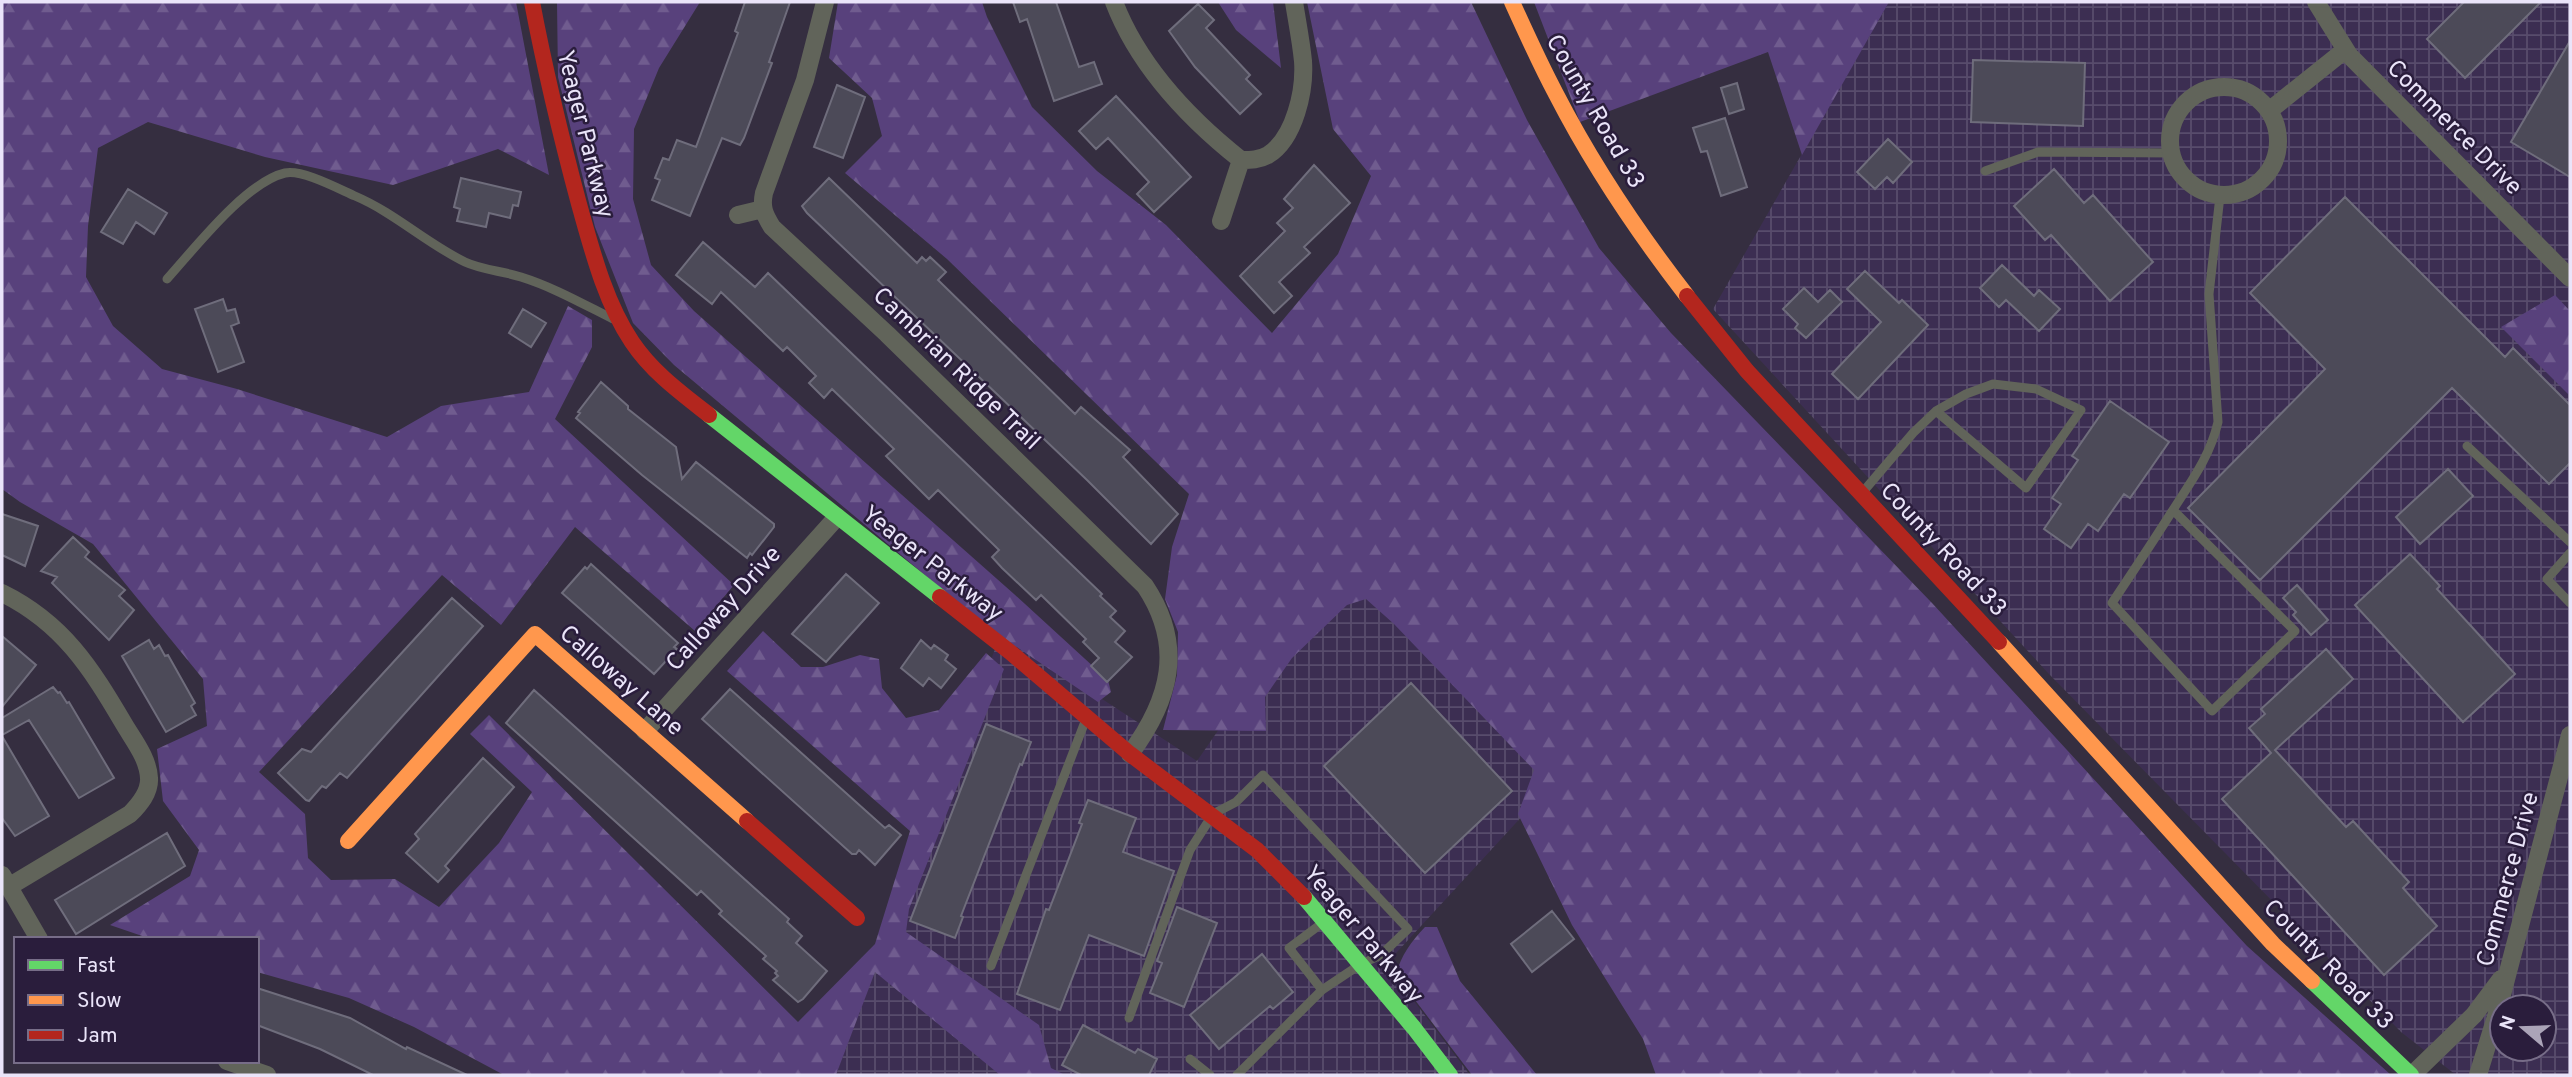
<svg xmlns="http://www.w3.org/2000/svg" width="2572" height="1077" viewBox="0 0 2572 1077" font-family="Overpass,sans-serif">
<defs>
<pattern id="industrial-grid" width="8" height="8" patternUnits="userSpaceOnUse" patternTransform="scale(1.75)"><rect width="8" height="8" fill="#3c2e52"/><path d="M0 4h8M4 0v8" fill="none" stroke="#584c6c"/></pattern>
<pattern id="forest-firs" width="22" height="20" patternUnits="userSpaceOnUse" patternTransform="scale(1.75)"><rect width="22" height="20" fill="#58417c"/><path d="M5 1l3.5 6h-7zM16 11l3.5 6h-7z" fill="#705c8f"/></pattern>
</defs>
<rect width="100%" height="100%" fill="#352e40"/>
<path fill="url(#industrial-grid)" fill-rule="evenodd" d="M1889 2H2570V1075H2456L2401 1032 2048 673 1713 309ZM2502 1007H2544V1049H2502Z
M1335 561 1562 773 1386 964 1470 1075H836L1001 633 1197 761Z"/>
<path fill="url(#forest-firs)" d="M2 2H516L549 175 498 149 393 185 265 157 148 122 98 148 88 226 86 277 113 326 162 369 237 389 387 437 441 406 529 392 568 306 592 320V347L555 419 734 585 695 631 575 527 501 625 442 575 259 772 305 814 308 858 331 880 395 879 439 907 499 843 532 792 470 734 489 715 798 1022 875 944 910 831 727 671 763 631 801 667H823L860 655 879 659 882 688 906 718 939 710 986 653 1004 669 909 909 906 932 1039 1025 1051 1068 1065 1075H1000L875 972 836 1075H504L414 1027 349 998 257 972V939H151L110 925 190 876 199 850 163 801 157 749 207 726 203 679 93 544 20 502 2 489Z
M557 2H700L659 68 634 129 633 199 651 265 694 311 1014 594 1108 680 1111 692 1098 702 987 627 674 365 633 323 595 227 558 77Z
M838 2H982L987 17 1032 107 1097 171 1166 225 1272 333 1338 254 1371 176 1333 129 1307 2H1471L1527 120 1599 248 1671 333 1932 603 2247 946 2391 1075H1656L1643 1039 1572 925 1518 814 1534 770 1394 624 1366 599 1347 605 1292 658 1265 697 1266 731 1163 730 1177 675 1178 632 1165 599 1172 547 1189 494 947 259 845 173 882 136 872 98 829 58Z
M1218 2H1273L1281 68 1236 30Z
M1534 2H1889L1802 155 1768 52 1580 122Z
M2555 295 2570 311V396L2501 327Z
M1425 927H1437L1460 981 1537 1075H1472L1396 975C1401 955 1411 942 1425 927Z"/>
<path fill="#4c4a58" stroke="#6f6d7c" stroke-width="2" d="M745 2H790L769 62 772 63 744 138 740 145 722 138 690 216 652 200 660 180 655 178 663 158 669 160 677 140 696 147 738 33 735 31Z
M1013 2H1056L1079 67 1094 62 1102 84 1054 101 1027 19 1020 22Z
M2464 2H2541L2465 78 2427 39Z
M1198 4 1214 20 1206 28 1250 75 1246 79 1261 94 1240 114 1195 67 1169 31Z
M2570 41V177L2511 142Z
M1973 60 2085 63 2083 126 1971 122Z
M1737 83 1744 109 1729 114 1721 88Z
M837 85 865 97 843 158 814 147Z
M1116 96 1191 177 1154 212 1137 194 1149 182 1108 138 1096 149 1079 131Z
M1725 118 1747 187 1721 196 1707 151 1701 152 1693 128Z
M1888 139 1912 162 1893 183 1887 177 1875 189 1857 172Z
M1314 165 1350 203 1304 247 1310 253 1279 282 1292 296 1274 313 1240 276 1285 231 1277 223 1293 208 1284 199Z
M2054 169 2084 203 2093 195 2153 262 2110 301 2051 235 2045 240 2014 206Z
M461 178 521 192 518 206 513 205 510 218 489 213 486 227 457 221 460 209 454 207Z
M829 178 917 263 922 257 926 261 930 257 946 272 938 280 1075 414 1081 407 1130 450 1123 457 1178 514 1151 544 1087 480 807 213 802 206Z
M128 189 167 213 154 234 136 222 123 244 101 232Z
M2345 197 2505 357 2513 348 2570 405V463L2549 484 2452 388 2260 580 2188 508 2325 369 2250 293Z
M703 242 755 287 768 273 1102 594 1100 596 1116 611 1110 617 1125 631 1115 642 1132 657 1107 682 1091 666 1099 658 1083 642 1086 639 1041 595 1036 600 1002 568 992 557 999 550 938 490 929 499 886 456 894 449 832 389 824 398 809 383 816 376 787 347 783 351 721 292 712 304 676 275Z
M2002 265 2034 296 2039 290 2060 309 2039 331 2006 300 1999 307 1980 288Z
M1865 271 1899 303 1902 300 1928 325 1858 399 1832 374 1881 322 1847 289Z
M1804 288 1818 302 1830 290 1842 302 1806 338 1795 328 1798 324 1783 309Z
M223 299 227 311 235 309 239 323 231 326 244 362 218 372 195 309Z
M523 309 546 323 531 347 509 333Z
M601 382 628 406V409L676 447 682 479 696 462 774 524V527L752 555 750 553 747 558 642 475 576 418 580 413 578 412Z
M2110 401 2169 442 2130 498 2124 494 2098 531 2088 524 2071 548 2044 529 2061 504 2052 498 2078 460 2072 456Z
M2448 469 2473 496 2420 544 2396 517Z
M2 514 38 526 25 566 2 555Z
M73 537 89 552 85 557 125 590 119 596 134 610 109 640 52 583 57 577 41 571Z
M2410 554 2440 586 2437 589 2515 674 2463 722 2355 605Z
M591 564 678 643 674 647 677 649 654 674 562 593 585 567 587 569Z
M846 574 879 603 826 662 792 634Z
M2297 585 2328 620 2311 635 2293 615 2296 612 2283 598Z
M452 598 483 626 347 778 340 773 326 788 322 786 309 801 306 800 278 773 302 749 311 752Z
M2 636 36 665 2 707Z
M149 640 154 649 159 645 165 656 168 655 195 703 191 706 196 715 166 732 122 656Z
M921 640 931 649 934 645 948 655 945 660 956 669 941 688 929 678 923 686 901 668Z
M2326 649 2353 679 2275 750 2346 827 2353 821 2409 882 2403 888 2437 926 2384 975 2222 799 2271 753 2249 728 2265 714 2261 709Z
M1411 683 1512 791 1425 873 1324 766Z
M53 687 58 693 60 692 67 703 69 702 114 778 79 798 29 720 2 735V718Z
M730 689 885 828 889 825 901 835 875 865 859 850 856 854H852L702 719Z
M534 690 789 919 787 922 802 936 796 943 827 971 803 999 798 1002 773 980 778 976 775 973 777 971 763 959 766 956 719 914 722 911 701 891 697 895 506 723Z
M986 724 1031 742 1022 765 1020 764 961 916 963 917 955 938 910 921Z
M2 736 49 816 15 836 2 818Z
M483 758 514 787 445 866 449 870 438 882 406 853 419 839 415 834Z
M1088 800 1136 818 1123 852 1174 871 1144 956 1089 935 1060 1010 1017 994 1046 909 1049 910 1082 824 1079 823Z
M167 833 185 866 76 934 55 900Z
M1177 907 1217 923 1184 1007 1150 993 1162 963 1157 961Z
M1552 911 1574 939 1532 972 1511 944Z
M1262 954 1293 992 1273 1009 1270 1006 1219 1049 1190 1015Z
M257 988 350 1018 406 1049 407 1047 467 1075H373L320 1049 257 1025Z
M1083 1025 1135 1053 1138 1049 1157 1059 1149 1075H1081L1062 1065Z"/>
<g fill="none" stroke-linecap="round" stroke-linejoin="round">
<path stroke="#61645a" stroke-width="9" d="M1985 171 2038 152 2172 153
M167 279C195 248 246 182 285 173 302 169 339 189 355 196 395 213 426 243 465 262 482 270 503 271 521 277 553 287 583 304 613 319
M2467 446 2570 542
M1862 493 1913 433 1936 411 1966 394 1993 384 2036 389 2081 410 2026 488 1936 411
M2173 510 2295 631 2212 711 2112 603C2132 573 2152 543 2171 513 2190 483 2210 457 2218 422L2209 294 2220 196
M2570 553 2547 579 2570 603
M991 966 1086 719
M1129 1018 1190 850 1213 814 1236 802 1263 775 1408 929 1381 955 1361 964 1322 990 1289 948 1325 921
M1190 1059 1210 1075
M1237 1075 1322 990"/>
<path stroke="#61645a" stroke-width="18" d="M825 2 805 80 764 193C761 207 764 214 772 227L887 334 1145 586C1185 646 1170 700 1130 754
M1114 2C1139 67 1188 118 1241 160L1221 221
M2316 2 2349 55 2570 278
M2170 141a54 54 0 1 1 108 0a54 54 0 1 1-108 0Z
M2270 110 2345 50
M1241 160C1251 160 1259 160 1268 155 1295 138 1305 90 1303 61 1301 41 1297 21 1294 2
M738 215 763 209
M2 593C63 623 91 668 124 724 134 741 148 758 149 778 150 792 140 804 130 814L10 886
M645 731 837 517
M2 875 39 939
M227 1061 267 1075
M2412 1075 2474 1015 2501 979
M2478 1075 2498 1010 2570 735"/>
<path stroke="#63d668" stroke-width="16" d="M709 415 940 597
M1304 897 1414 1028 1450 1075
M2312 981 2411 1075"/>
<path stroke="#ff974d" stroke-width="16" d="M1512 2C1526 33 1540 64 1556 94 1592 164 1639 234 1687 296
M1999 642 2273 944 2312 981
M348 841 535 634 747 821"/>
<path stroke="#b3261e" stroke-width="16" d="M532 2C545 70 561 137 579 204 592 250 605 302 632 342 652 372 681 393 709 415
M1687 296 1747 371 1999 642
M940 597 1010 652 1130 754 1257 850 1304 897
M747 821 857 918"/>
</g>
<g text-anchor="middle" stroke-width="5" stroke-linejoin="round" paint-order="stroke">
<g font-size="24" fill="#eae4f9" stroke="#2a1d3c">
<text transform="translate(1596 111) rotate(60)" y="8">County Road 33</text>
<text transform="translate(2455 127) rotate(45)" y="8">Commerce Drive</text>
<text transform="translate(586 134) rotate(76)" y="8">Yeager Parkway</text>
<text transform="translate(957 368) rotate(44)" y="8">Cambrian Ridge Trail</text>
<text transform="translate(1944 549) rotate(47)" y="8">County Road 33</text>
<text transform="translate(933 563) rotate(38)" y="8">Yeager Parkway</text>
<text transform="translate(723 608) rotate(-48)" y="8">Calloway Drive</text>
<text transform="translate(622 680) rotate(41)" y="8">Calloway Lane</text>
<text transform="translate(2507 879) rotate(-75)" y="8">Commerce Drive</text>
<text transform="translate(1364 934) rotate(50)" y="8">Yeager Parkway</text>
<text transform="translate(2329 964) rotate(45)" y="8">County Road 33</text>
</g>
</g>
<rect width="2572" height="1077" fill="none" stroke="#eae4f9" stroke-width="7"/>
<rect x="14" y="937" width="245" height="126" fill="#2a1d3c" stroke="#776d88" stroke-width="2"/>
<rect x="28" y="960" width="35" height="10" fill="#63d668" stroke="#776d88" stroke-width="2"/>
<text x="77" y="972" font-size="21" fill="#eae4f9">Fast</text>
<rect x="28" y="995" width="35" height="10" fill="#ff974d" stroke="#776d88" stroke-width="2"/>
<text x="77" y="1007" font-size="21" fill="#eae4f9">Slow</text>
<rect x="28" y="1030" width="35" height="10" fill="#b3261e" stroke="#776d88" stroke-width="2"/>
<text x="77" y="1042" font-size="21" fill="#eae4f9">Jam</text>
<g transform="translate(2523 1028) rotate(289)"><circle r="33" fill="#2a1d3c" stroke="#776d88" stroke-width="2"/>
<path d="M0-5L12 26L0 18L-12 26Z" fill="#aba4b8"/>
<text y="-10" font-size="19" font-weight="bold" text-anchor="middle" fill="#eae4f9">N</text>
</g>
</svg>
